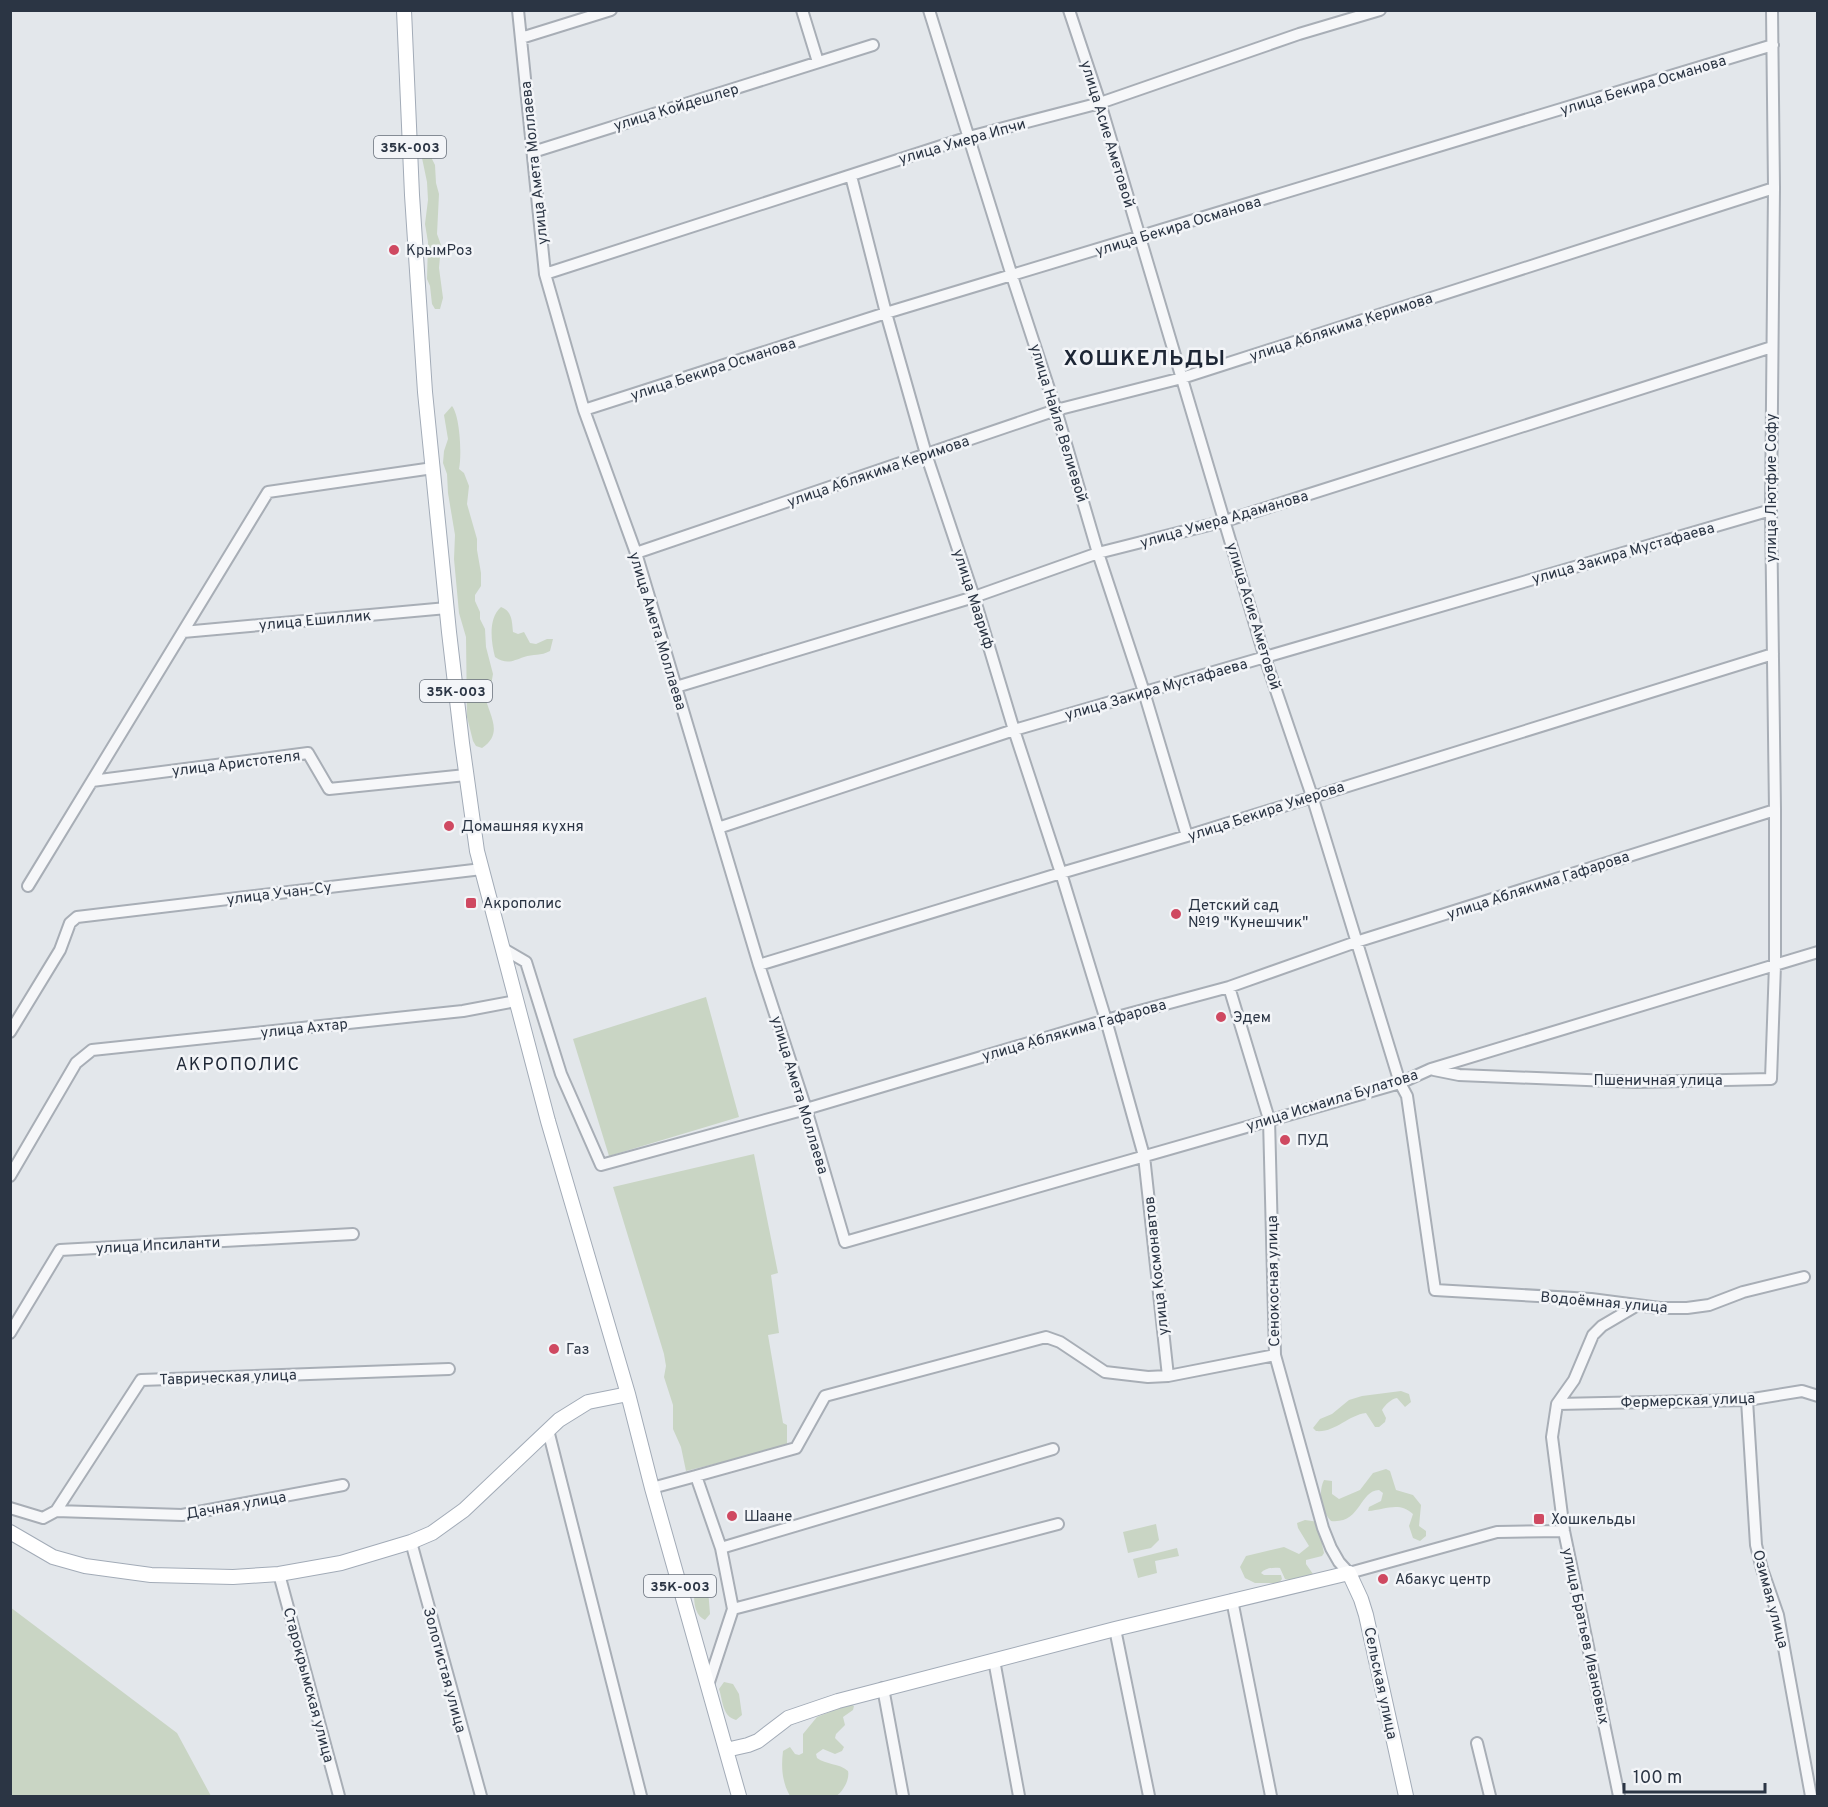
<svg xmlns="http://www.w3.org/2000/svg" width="1828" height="1807" viewBox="0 0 1828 1807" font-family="Overpass,sans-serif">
<rect width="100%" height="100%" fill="#e3e7eb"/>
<path fill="#c9d5c4" d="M428 150 433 153 432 159 435 165 436 183 439 194 437 234 441 245 439 268 443 298 440 309H435L432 304 430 286 427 279 428 242 425 224 428 200 427 182 422 158V152Z
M452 406C460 416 462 455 459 469L464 473 469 486 467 504 477 539V550L481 573V586L475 595V601L480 612V619L485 629 486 647 493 674 491 685 485 695C488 714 505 733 482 748L476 746 473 741 467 717 466 637 459 613 454 559 455 535 448 493 447 474 443 463 444 451 448 439 444 415Z
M501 607C512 611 512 621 513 632L518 634 524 632 530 643 536 644 547 639H553L550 651C541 656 533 654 524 657 512 661 507 665 495 657 491 642 488 618 501 607Z
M706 997 739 1117 609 1156 573 1039Z
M754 1154 778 1273 771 1275 779 1333 768 1335 783 1423 787 1425V1446L686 1471 681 1447 673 1429V1405L664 1377 666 1366 664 1354 613 1187Z
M1401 1391 1409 1394 1411 1402 1405 1407 1397 1398C1391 1399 1385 1405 1382 1410L1386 1418 1385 1422 1379 1427H1375L1366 1413C1348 1415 1335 1433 1316 1431L1313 1428 1320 1419 1332 1414 1349 1400 1362 1396Z
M1386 1469 1390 1471 1396 1490 1413 1495 1421 1505 1419 1526 1426 1531V1536L1420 1541 1413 1538 1409 1526 1413 1514C1399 1501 1385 1510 1368 1511L1369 1507 1381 1501 1383 1493 1379 1490C1359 1491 1361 1524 1331 1521 1321 1511 1318 1492 1324 1480L1332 1481V1494L1339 1499 1360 1490 1373 1473Z
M1305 1520 1319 1522 1321 1526 1319 1533 1324 1541 1322 1544 1324 1553 1322 1556 1306 1560V1564L1313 1574 1289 1580 1285 1579 1280 1568C1274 1567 1265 1568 1261 1573L1264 1575H1281L1282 1579 1279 1583H1255L1245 1578 1240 1567 1246 1556 1284 1547 1299 1554 1309 1546 1298 1528 1297 1523Z
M1156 1524 1159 1540 1151 1548 1128 1553 1123 1532Z
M1177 1548 1179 1556 1155 1561 1157 1573 1138 1578 1133 1559Z
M702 1584 706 1585 708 1589 710 1614 705 1620C694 1615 693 1600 695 1588Z
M10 1607 177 1733 211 1796H11Z
M724 1682 733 1684 739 1694 742 1715 736 1720C722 1716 723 1701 719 1689Z
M850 1704 854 1706 853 1710 843 1717 845 1725 836 1734 835 1738 844 1747 842 1751 835 1754 823 1749 816 1754 817 1758C826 1765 839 1763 848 1771 850 1779 843 1792 836 1796H790C782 1782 781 1767 783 1751L790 1747 795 1754 799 1755 803 1753V1734L817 1717Z"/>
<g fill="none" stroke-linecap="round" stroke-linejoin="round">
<g stroke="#a8aeb6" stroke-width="14">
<path id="minor" d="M518 10 545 274 584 410 636 553 759 965 806 1109 845 1242 1400 1083 1431 1069 1818 952
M802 10 818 62
M929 10 1012 276 1056 410 1098 553 1144 692 1187 836
M1069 10 1100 103 1265 658 1312 796 1400 1083 1407 1096 1435 1290 1591 1299 1660 1308H1687L1709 1305 1743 1292 1804 1277
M521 38 611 10
M533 152 873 45
M851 176 886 313 926 454 974 597 1014 730 1061 873 1106 1020 1144 1156 1168 1376
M545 274 969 137 1100 103 1299 34 1380 10
M584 410 886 313 1773 45
M636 553 1056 410 1182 378 1774 188
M183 632 447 608
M676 687 974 597 1098 553 1225 521 1772 347
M92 781 308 753 329 789 466 775
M718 828 1014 730 1771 510
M28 886 268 492 433 468
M502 948 526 962 561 1074 601 1165 806 1109 1106 1020 1229 987 1356 942 1775 810
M759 965 1061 873 1187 836 1773 654
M1229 987 1269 1119 1275 1355 1323 1528 1331 1548 1339 1562 1349 1573 1497 1532 1564 1531
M10 1032 60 950 70 923 77 917 482 869
M1434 1070 1459 1075 1636 1082 1771 1079 1775 965V810L1771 510 1774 188 1772 10
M10 1176 76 1063 92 1050 463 1011 516 1001
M10 1333 60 1250 353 1234
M1747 1400 1756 1545 1762 1569 1778 1615 1811 1796
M1557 1404 1747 1400 1802 1391 1818 1396
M548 1430 641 1796
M696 1476 796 1448 825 1396 1046 1337 1060 1342 1105 1372 1148 1377 1168 1376 1275 1355
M652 1488 696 1476 721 1548 733 1609 708 1685
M10 1508 43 1518 56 1511 141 1380 449 1369
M56 1511 182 1515 343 1485
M411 1542 481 1796
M721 1548 1053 1449
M279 1574 339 1796
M1232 1600 1271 1796
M733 1609 1058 1524
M1115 1629 1149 1796
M994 1660 1019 1796
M883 1688 903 1796
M1477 1743 1490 1796
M1619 1796 1564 1531 1552 1437 1557 1404 1574 1380 1593 1335 1602 1326 1636 1306"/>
</g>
<g stroke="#a2abb7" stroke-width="16">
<path id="major" d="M404 10 412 195 425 392 449 632 462 743 477 851 548 1121 628 1394 652 1488 739 1796
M10 1532 53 1557 85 1566 151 1575 233 1577 279 1574 341 1563 411 1542 432 1533 464 1510 559 1420 588 1402 628 1394
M726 1750 748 1745 758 1741 788 1718 838 1701 1115 1629 1349 1573 1361 1599 1366 1615 1406 1796"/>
</g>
<use href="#minor" stroke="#f6f7f9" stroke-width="10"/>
<use href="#major" stroke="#fff" stroke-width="14"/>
</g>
<g fill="#cf4961" stroke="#f3f5f8" stroke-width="2">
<circle cx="394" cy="250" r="6"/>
<circle cx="449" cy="826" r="6"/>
<rect x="465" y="897" width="12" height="12" rx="3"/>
<circle cx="1176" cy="914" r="6"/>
<circle cx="1221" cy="1017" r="6"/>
<circle cx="1285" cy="1140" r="6"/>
<circle cx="554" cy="1349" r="6"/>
<circle cx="732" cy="1516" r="6"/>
<rect x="1533" y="1513" width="12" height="12" rx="3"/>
<circle cx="1383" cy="1579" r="6"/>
</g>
<g text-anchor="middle" stroke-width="5" stroke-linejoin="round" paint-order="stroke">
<g fill="#f3f5f8" stroke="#676f7a" stroke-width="1.5">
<rect x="374" y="136" width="72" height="22" rx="4.5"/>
<rect x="420" y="680" width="72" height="22" rx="4.5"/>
<rect x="644" y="1575" width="72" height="22" rx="4.5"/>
</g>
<g font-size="14" font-weight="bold" fill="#2b3544">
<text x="410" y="152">35К-003</text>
<text x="456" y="696">35К-003</text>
<text x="680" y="1591">35К-003</text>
</g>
<g font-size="15" fill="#2b3544" stroke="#f3f5f8">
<text transform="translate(1643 85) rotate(-17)" y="5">улица Бекира Османова</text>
<text transform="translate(676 107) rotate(-17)" y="5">улица Койдешлер</text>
<text transform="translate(1108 134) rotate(73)" y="5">улица Асие Аметовой</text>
<text transform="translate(962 141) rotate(-16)" y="5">улица Умера Ипчи</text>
<text transform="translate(534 163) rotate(-96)" y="5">улица Амета Моллаева</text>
<text transform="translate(1178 226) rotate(-17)" y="5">улица Бекира Османова</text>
<text transform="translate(1341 327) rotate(-18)" y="5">улица Аблякима Керимова</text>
<text transform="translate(713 369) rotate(-18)" y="5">улица Бекира Османова</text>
<text transform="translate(1059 423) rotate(73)" y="5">улица Найле Велиевой</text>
<text transform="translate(878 471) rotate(-19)" y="5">улица Аблякима Керимова</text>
<text transform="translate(1771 488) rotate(-90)" y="5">улица Лютфие Софу</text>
<text transform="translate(1224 519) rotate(-16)" y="5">улица Умера Адаманова</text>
<text transform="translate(1623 553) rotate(-16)" y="5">улица Закира Мустафаева</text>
<text transform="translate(974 599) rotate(72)" y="5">улица Маариф</text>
<text transform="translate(1254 616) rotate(73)" y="5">улица Асие Аметовой</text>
<text transform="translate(315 620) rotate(-5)" y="5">улица Ешиллик</text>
<text transform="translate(658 631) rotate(73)" y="5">улица Амета Моллаева</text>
<text transform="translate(1156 689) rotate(-16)" y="5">улица Закира Мустафаева</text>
<text transform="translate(236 763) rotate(-7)" y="5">улица Аристотеля</text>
<text transform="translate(1266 811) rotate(-18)" y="5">улица Бекира Умерова</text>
<text transform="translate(1538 885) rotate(-18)" y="5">улица Аблякима Гафарова</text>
<text transform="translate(279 893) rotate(-7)" y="5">улица Учан-Су</text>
<text transform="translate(304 1028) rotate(-6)" y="5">улица Ахтар</text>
<text transform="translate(1074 1030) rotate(-16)" y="5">улица Аблякима Гафарова</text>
<text x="1658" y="1085">Пшеничная улица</text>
<text transform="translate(800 1095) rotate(73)" y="5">улица Амета Моллаева</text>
<text transform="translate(1332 1100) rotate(-17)" y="5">улица Исмаила Булатова</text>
<text transform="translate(158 1245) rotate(-3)" y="5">улица Ипсиланти</text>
<text transform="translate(1156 1266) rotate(-96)" y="5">улица Космонавтов</text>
<text transform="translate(1273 1281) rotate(-91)" y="5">Сенокосная улица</text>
<text transform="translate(1604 1302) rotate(5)" y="5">Водоёмная улица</text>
<text transform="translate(228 1377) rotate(-2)" y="5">Таврическая улица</text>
<text transform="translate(1688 1400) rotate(-2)" y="5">Фермерская улица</text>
<text transform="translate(236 1505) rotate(-10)" y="5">Дачная улица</text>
<text transform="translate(1771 1599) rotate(75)" y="5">Озимая улица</text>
<text transform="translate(1586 1636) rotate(78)" y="5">улица Братьев Ивановых</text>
<text transform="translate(445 1670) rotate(75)" y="5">Золотистая улица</text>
<text transform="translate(1381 1683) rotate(78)" y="5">Сельская улица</text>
<text transform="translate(309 1685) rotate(75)" y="5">Старокрымская улица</text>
</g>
<g font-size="15" fill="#2b3544" stroke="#f3f5f8" text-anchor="start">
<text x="406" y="255">КрымРоз</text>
<text x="461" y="831">Домашняя кухня</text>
<text x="483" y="908">Акрополис</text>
<text x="1188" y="910">Детский сад<tspan x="1188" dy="17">№19 "Кунешчик"</tspan></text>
<text x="1233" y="1022">Эдем</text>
<text x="1297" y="1145">ПУД</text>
<text x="566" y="1354">Газ</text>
<text x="744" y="1521">Шаане</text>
<text x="1551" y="1524">Хошкельды</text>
<text x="1395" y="1584">Абакус центр</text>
</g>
<g font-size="18" letter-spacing="1.5" fill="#1d2635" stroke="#f3f5f8">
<text x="238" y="1070">АКРОПОЛИС</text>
</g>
<g font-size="21" font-weight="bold" letter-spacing="1.5" fill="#1d2635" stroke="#f3f5f8">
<text x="1145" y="365">ХОШКЕЛЬДЫ</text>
</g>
</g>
<rect width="1828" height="1807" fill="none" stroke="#2b3544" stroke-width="24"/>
<path d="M1624 1783v9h141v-9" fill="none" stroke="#2b3544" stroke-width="3"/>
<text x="1633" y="1783" font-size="18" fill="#2b3544" stroke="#f3f5f8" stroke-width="4.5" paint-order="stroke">100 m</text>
</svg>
